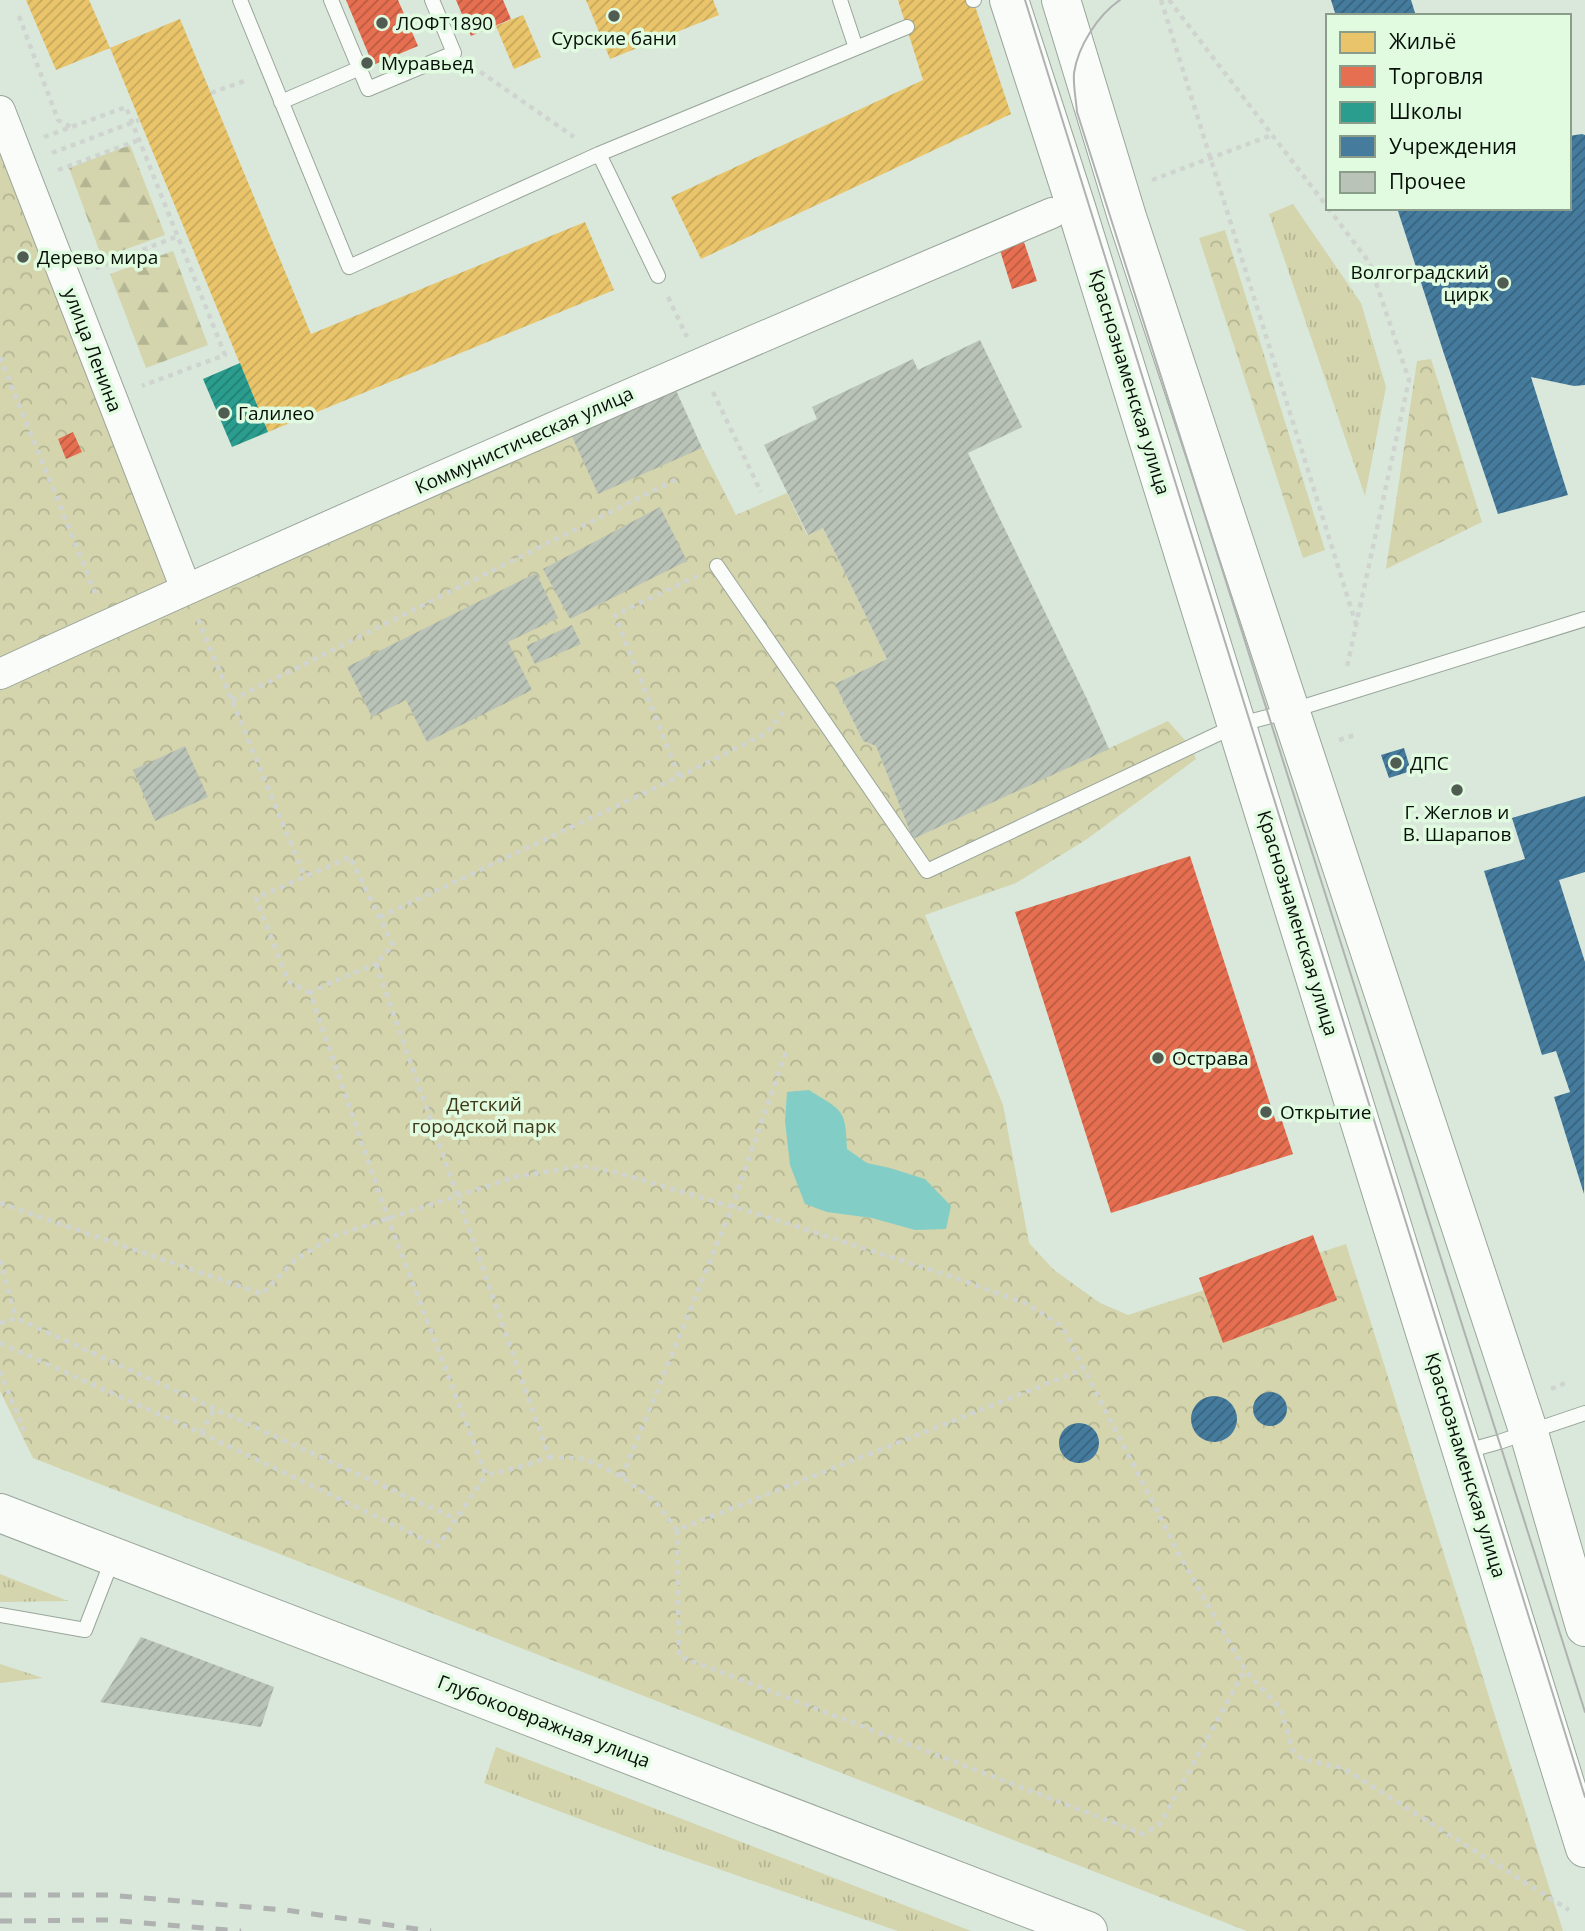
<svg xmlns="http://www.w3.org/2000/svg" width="1585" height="1931" viewBox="0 0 1585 1931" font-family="'Open Sans',sans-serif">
<defs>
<pattern id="grass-tufts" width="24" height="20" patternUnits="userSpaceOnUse" patternTransform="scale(1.75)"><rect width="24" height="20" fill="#d4d4ad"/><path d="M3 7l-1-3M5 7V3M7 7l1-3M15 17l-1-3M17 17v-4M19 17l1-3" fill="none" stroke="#b4b593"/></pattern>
<pattern id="forest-firs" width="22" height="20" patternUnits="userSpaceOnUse" patternTransform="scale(1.75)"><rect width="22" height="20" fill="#d4d4ad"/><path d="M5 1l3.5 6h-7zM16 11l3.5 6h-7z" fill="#b4b593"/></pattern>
<pattern id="park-crowns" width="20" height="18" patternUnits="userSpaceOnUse" patternTransform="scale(1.75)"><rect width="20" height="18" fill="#d4d4ad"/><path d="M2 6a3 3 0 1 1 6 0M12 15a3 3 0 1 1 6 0" fill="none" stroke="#b4b593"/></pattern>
<pattern id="homes-hatch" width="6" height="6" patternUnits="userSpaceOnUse" patternTransform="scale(1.75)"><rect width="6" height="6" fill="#e9c46a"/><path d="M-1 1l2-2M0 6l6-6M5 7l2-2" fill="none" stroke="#c6a75a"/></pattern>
<pattern id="shops-hatch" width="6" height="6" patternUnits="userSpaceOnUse" patternTransform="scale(1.75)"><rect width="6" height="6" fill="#e76f51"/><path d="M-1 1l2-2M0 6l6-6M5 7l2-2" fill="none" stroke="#b95a41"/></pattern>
<pattern id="schools-hatch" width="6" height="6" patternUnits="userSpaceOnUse" patternTransform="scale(1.75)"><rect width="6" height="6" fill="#2a9d8f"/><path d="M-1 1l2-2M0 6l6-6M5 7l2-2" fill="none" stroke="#227f73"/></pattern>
<pattern id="public-hatch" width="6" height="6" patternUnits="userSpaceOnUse" patternTransform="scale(1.75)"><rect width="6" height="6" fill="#457b9d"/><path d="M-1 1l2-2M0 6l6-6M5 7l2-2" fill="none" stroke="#38637e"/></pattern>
<pattern id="building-hatch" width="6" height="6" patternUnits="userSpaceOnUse" patternTransform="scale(1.75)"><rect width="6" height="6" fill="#bac3b7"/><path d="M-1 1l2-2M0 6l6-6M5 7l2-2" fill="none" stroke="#9ea69c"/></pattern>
</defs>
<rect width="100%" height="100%" fill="#d9e8da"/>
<path fill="url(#grass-tufts)" d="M1293 204 1361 303 1386 387 1365 496 1269 214Z
M0 1574 68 1601 0 1602Z
M0 1664 43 1678 0 1683Z
M496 1747 971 1931H898L649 1845 484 1783Z"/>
<path fill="url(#forest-firs)" d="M130 145 165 235 102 258 69 168Z
M173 251 208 345 146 368 110 274Z"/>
<path fill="url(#park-crowns)" d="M0 111 186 589 566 423 702 448 736 515 787 493 807 535 823 528 887 659 835 684 863 741 876 746 913 839 1168 721 1191 747 1196 759 1087 839 1016 883 925 915 1003 1105 1029 1243 1054 1270 1100 1303 1128 1315 1346 1244 1563 1931H1247L33 1458 0 1391Z
M1225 230 1325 550 1303 558 1199 238Z
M1431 359 1482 522 1386 569 1417 361Z"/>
<path fill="#82cec7" d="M809 1090C842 1111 846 1108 847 1149L867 1163 890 1168 925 1179 951 1206 946 1229 915 1230 872 1218 827 1212 805 1204 790 1165 785 1121 787 1092Z"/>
<path fill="url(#homes-hatch)" d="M26 0H89L110 48 180 19 311 334 585 222 614 290 268 432 110 48 56 70Z
M586 0H713L719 15 610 59Z
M898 0H973L1011 114 701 259 671 197 923 80Z
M523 15 541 57 514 69 496 26Z"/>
<path fill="url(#shops-hatch)" d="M346 0H398L418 46 373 65Z
M456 0H503L511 19 471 36Z
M1022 236 1037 281 1012 289 998 244Z
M73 432 82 452 66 459 58 439Z
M1190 856 1276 1122 1282 1121 1293 1154 1111 1213 1015 912Z
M1313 1235 1337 1300 1223 1343 1199 1278Z"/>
<path fill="url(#schools-hatch)" d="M240 363 268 432 232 447 203 379Z"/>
<path fill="url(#public-hatch)" d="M1331 0H1411L1416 16H1336Z
M1582 134 1585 135V385L1574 386 1531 377 1568 495 1498 514 1445 357 1397 208H1569V136Z
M1404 748 1411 771 1389 778 1381 755Z
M1585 796V872L1559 880 1585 962 1584 1194 1554 1097 1570 1092 1556 1051 1542 1055 1484 871 1525 859 1512 818Z
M1253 1409a17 17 0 1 1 34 0a17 17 0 1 1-34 0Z
M1191 1419a23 23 0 1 1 46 0a23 23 0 1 1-46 0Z
M1059 1443a20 20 0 1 1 40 0a20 20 0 1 1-40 0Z"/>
<path fill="url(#building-hatch)" d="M980 340 1022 427 968 453 1087 699 1109 749 913 839 876 746 863 741 835 684 887 659 823 528 808 535 764 445 817 419 812 407 913 359 918 370Z
M670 377 702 448 598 494 566 423Z
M660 507 687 561 570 619 543 569Z
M536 573 558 618 508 642 532 690 427 742 406 700 372 717 347 667Z
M572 625 581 644 535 664 526 646Z
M185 746 208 797 155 821 133 770Z
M141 1637 274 1687 261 1727 100 1702Z"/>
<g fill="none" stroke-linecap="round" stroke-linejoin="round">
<g stroke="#9aa59a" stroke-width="16">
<path id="lane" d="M240 0 349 267 599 154 907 27
M331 0 368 89 454 53 432 0
M840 0 856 48
M973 0H974
M281 102 360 68
M599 154 658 276
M717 566 927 871 1237 725 1290 711 1585 619
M1463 1452 1499 1442 1585 1413
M0 1615 85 1630 113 1558"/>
</g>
<g stroke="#9aa59a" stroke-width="32">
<path id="street" d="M0 111 186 589
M0 674C348 515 699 363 1052 213"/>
</g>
<g stroke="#9aa59a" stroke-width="40">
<path id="secondary" d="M1009 0 1076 207 1585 1848
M1061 0 1127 217 1529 1433 1585 1627
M0 1513 1088 1931"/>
</g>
<path stroke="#d0d4d0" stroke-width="4.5" stroke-dasharray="5 5" stroke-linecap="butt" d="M1161 0 1356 624
M1169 0 1328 208
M19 16 58 120 71 127
M472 66 574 137
M211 93 247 80
M44 137 126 107 225 355 142 386
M52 153 139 120
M58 170 139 140
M1152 180 1272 135
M1328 208 1369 262 1409 380 1347 667
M96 268 178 236
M668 297 687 337
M0 357 96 595
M713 392 761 492
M198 619 305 877
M232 700 679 478
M1339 740 1355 735
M679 776 615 615 697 576
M380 917 693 770 766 733 785 710
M376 964 549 1457 520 1467 486 1475 388 1218 310 993 332 982Z
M310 993 288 981 256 898 350 857 393 945 376 964
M0 1203 262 1294 295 1260 334 1236 515 1177 580 1166 615 1172 761 1215 959 1279 1027 1304 1062 1326 1179 1554 1245 1670 1281 1709 1292 1749 1302 1759 1343 1768 1569 1910
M0 1260 16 1318
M0 1323 16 1318 456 1519
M0 1343 201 1433 438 1546 486 1475
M0 1371 24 1431
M1551 1389 1565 1383
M201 1433 215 1408
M549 1457 586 1459 622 1477 656 1502 677 1530 1084 1369
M622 1477 732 1207 786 1052
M677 1530 679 1656 1143 1834 1160 1824 1245 1670"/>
<use href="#lane" stroke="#f9fcf9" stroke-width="14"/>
<use href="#street" stroke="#f9fcf9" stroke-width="30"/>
<use href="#secondary" stroke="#f9fcf9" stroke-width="38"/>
<path stroke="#afb2b0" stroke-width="2" d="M1025 0 1585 1797
M1120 0C1098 15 1078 46 1074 73 1073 85 1076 99 1077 112L1585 1712"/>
<path stroke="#afb2b0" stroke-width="5" stroke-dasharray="12 12" stroke-linecap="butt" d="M0 1895H108L285 1910 431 1931
M0 1921 108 1920 241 1931"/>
</g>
<g fill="#505c52" stroke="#e1fbe1" stroke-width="2.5">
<circle cx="614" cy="16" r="7"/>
<circle cx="382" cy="23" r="7"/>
<circle cx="367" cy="63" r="7"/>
<circle cx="23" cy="257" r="7"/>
<circle cx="1503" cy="283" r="7"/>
<circle cx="224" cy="413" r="7"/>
<circle cx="1396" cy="763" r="7"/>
<circle cx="1457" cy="790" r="7"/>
<circle cx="1158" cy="1058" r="7"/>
<circle cx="1266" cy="1112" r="7"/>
</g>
<g text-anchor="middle" stroke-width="7" stroke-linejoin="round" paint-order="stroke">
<g font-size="19" fill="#071008" stroke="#e1fbe1" text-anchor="start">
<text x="396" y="30">ЛОФТ1890</text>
<text x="614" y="45" text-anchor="middle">Сурские бани</text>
<text x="381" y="70">Муравьед</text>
<text x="37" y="264">Дерево мира</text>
<text x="1489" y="279" text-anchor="end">Волгоградский<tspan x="1489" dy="22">цирк</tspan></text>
<text x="238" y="420">Галилео</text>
<text x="1410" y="770">ДПС</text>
<text x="1457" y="819" text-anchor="middle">Г. Жеглов и<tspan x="1457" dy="22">В. Шарапов</tspan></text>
<text x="1172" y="1065">Острава</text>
<text x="1280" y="1119">Открытие</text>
</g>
<g font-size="19" fill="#071008" stroke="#e1fbe1">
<text transform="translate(93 350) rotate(69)" y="7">улица Ленина</text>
<text transform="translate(1130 382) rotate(73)" y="7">Краснознаменская улица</text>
<text transform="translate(524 440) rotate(-24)" y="7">Коммунистическая улица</text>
<text transform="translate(1298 923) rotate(73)" y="7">Краснознаменская улица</text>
<text transform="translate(1466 1465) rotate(73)" y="7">Краснознаменская улица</text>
<text transform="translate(544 1721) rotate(21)" y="7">Глубокоовражная улица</text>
</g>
<g font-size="19" fill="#3e3817" stroke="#e1fbe1">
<text x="484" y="1111">Детский<tspan x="484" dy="22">городской парк</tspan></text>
</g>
</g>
<rect x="1326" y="14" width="245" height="196" fill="#e1fbe1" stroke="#8a9d8a" stroke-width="2"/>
<rect x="1340" y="32" width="35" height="21" fill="#e9c46a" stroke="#8a9d8a" stroke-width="2"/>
<text x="1389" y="49" font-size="21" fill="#071008">Жильё</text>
<rect x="1340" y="66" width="35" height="21" fill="#e76f51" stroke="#8a9d8a" stroke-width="2"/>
<text x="1389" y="84" font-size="21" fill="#071008">Торговля</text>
<rect x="1340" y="102" width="35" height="21" fill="#2a9d8f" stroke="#8a9d8a" stroke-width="2"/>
<text x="1389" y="119" font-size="21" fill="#071008">Школы</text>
<rect x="1340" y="136" width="35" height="21" fill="#457b9d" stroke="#8a9d8a" stroke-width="2"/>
<text x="1389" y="154" font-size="21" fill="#071008">Учреждения</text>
<rect x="1340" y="172" width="35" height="21" fill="#bac3b7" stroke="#8a9d8a" stroke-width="2"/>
<text x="1389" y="189" font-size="21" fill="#071008">Прочее</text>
</svg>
